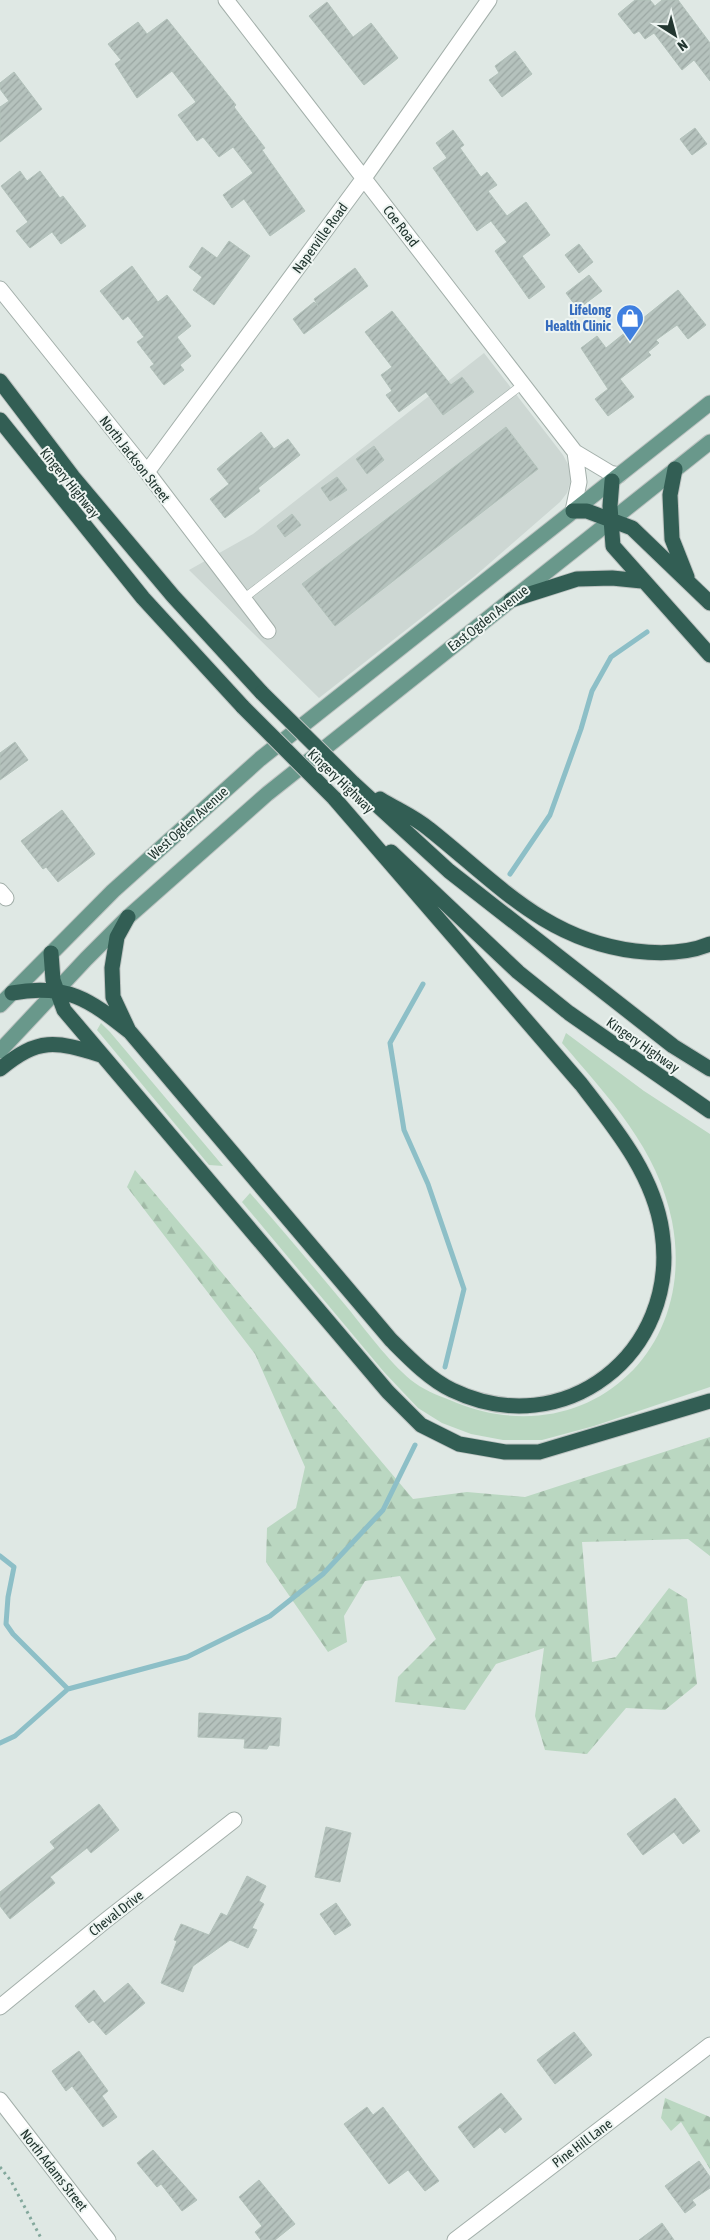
<svg xmlns="http://www.w3.org/2000/svg" width="710" height="2240" viewBox="0 0 710 2240" font-family="'Asap Condensed',sans-serif">
<defs>
<pattern id="forest-firs" width="22" height="20" patternUnits="userSpaceOnUse" patternTransform="scale(1.25)"><rect width="22" height="20" fill="#bad7c1"/><path d="M5 1l3.5 6h-7zM16 11l3.5 6h-7z" fill="#a0b9a6"/></pattern>
<pattern id="building-hatch" width="6" height="6" patternUnits="userSpaceOnUse" patternTransform="scale(1.25)"><rect width="6" height="6" fill="#b5c2bd"/><path d="M-1 1l2-2M0 6l6-6M5 7l2-2" fill="none" stroke="#9ba7a3"/></pattern>
</defs>
<rect width="100%" height="100%" fill="#dfe8e4"/>
<path fill="#cdd7d3" d="M484 353 563 455 570 468 571 480 567 493 560 502 475 576 319 698 189 570 253 534Z"/>
<path fill="#bad7c1" d="M101 1023 110 1032 223 1166 209 1165 97 1030Z
M566 1033 644 1091 710 1134V1387L594 1426 542 1440H503L471 1434 442 1423 418 1408 384 1372 242 1202 250 1193C284 1232 318 1272 351 1312 367 1332 394 1368 415 1383 427 1392 443 1397 457 1403 584 1453 698 1354 672 1221 658 1149 608 1097 562 1043Z"/>
<path fill="url(#forest-firs)" d="M135 1170 413 1499 467 1492 525 1497 710 1437V1556L688 1539 582 1542 592 1662 616 1657 669 1588 687 1599 697 1684 665 1710 626 1708 587 1754 545 1750 535 1716 544 1648 496 1664 465 1710 395 1702 398 1677 436 1639 400 1576 365 1581 344 1616 347 1642 328 1652 266 1562 267 1528 296 1508 305 1467 255 1354 127 1187Z
M665 2098 710 2117V2169L681 2122 671 2131 661 2118Z"/>
<g fill="none" stroke-linecap="round" stroke-linejoin="round">
<path stroke="#8dbfc7" stroke-width="5" d="M510 874 550 815 581 729 592 691 611 657 647 632
M423 984 390 1043 404 1130 428 1184 464 1289 445 1367
M0 1556 14 1567 8 1597 6 1624 13 1634 68 1689
M0 1743 15 1736 68 1689 187 1657 270 1616 323 1574 383 1510 415 1445"/>
</g>
<path fill="url(#building-hatch)" stroke="#b2c1ba" d="M635 0H650L655 6 662 0H678L710 43V81L694 60 682 70 654 33 645 39 639 31 634 34 618 14Z
M327 2 353 37 371 23 398 58 364 85 309 16Z
M167 19 236 105 234 107 265 148 262 150 305 211 270 236 244 199 232 208 223 195 253 173 233 147 219 157 203 137 197 141 178 115 196 102 172 71 137 98 115 64 121 60 108 44 138 22 147 34Z
M515 51 532 74 502 97 489 80 499 73 495 66Z
M14 72 42 109 0 142V107L9 101 0 89V83Z
M695 128 707 144 692 155 680 139Z
M453 130 464 145 460 148 481 177 487 172 497 185 488 191 507 216 526 202 550 235 522 256 545 287 529 299 495 251 507 242 491 221 477 231 433 168 447 158 436 143Z
M20 171 27 181 40 171 60 198 63 196 86 226 61 244 52 232 30 248 16 231 28 222 1 186Z
M229 241 250 256 214 305 193 290 202 277 189 267 202 247 217 258Z
M579 244 593 262 579 273 565 255Z
M132 266 158 302 167 295 191 326 177 337 191 356 180 365 184 370 164 385 150 367 154 364 137 342 144 337 128 316 123 320 100 291Z
M355 268 368 286 304 334 293 319 314 302 318 306 314 299Z
M589 275 602 291 578 309 566 293Z
M678 290 706 325 688 339 677 325 656 340 659 343 648 352 651 355 620 379 634 397 608 416 595 399 608 389 581 348 597 336 606 348Z
M392 311 451 385 462 377 474 392 443 415 426 392 399 412 386 395 392 391 381 375 392 367 365 332Z
M506 427 538 469 335 626 302 584Z
M261 432 274 449 288 439 300 455 258 488 260 491 225 518 210 499 229 484 217 469Z
M374 446 384 460 367 474 356 459Z
M337 477 347 490 330 501 321 488Z
M292 514 301 525 285 537 277 526Z
M15 742 28 760 0 780V753Z
M62 810 95 854 58 882 46 867 43 869 21 841Z
M199 1713 281 1718 279 1746 269 1745 267 1749 244 1748 245 1739 198 1737Z
M675 1798 700 1831 683 1844 674 1832 643 1855 627 1834Z
M99 1804 119 1830 91 1853 87 1848 50 1877 55 1883 10 1919 0 1906V1892L55 1848 50 1842Z
M326 1827 351 1833 340 1882 315 1877Z
M247 1876 266 1886 259 1901 264 1904 252 1928 257 1930 248 1948 230 1940 193 1966 183 1992 161 1983 177 1941 174 1940 181 1924 209 1935 221 1913 227 1916Z
M336 1903 351 1925 335 1935 320 1914Z
M128 1983 145 2003 106 2035 93 2020 89 2023 75 2006 94 1990 104 2003Z
M574 2032 592 2055 555 2084 537 2060Z
M79 2051 108 2091 102 2096 117 2117 103 2127 72 2086 66 2091 52 2071Z
M501 2093 522 2119 505 2133 500 2127 474 2148 458 2127Z
M367 2107 373 2115 383 2107 439 2181 425 2191 408 2170 389 2184 344 2124Z
M153 2150 197 2200 182 2211 161 2184 157 2187 137 2163Z
M699 2161 710 2177V2188L692 2200 696 2205 685 2213 665 2186Z
M259 2180 295 2224 275 2240H261L255 2232 262 2226 239 2197Z
M662 2223 674 2240H639Z"/>
<g fill="none" stroke-linecap="round" stroke-linejoin="round">
<g stroke="#a3afaa" stroke-width="9">
<path id="service" d="M243 599 523 384"/>
</g>
<g stroke="#a3afaa" stroke-width="17">
<path id="minor" d="M226 0 575 452 610 473 619 475
M0 289 147 472 268 631
M147 472 364 178 489 0
M573 511 579 482 575 452
M0 891 6 898
M0 2007 105 1921 234 1820
M0 2100 108 2240
M455 2240 710 2045"/>
</g>
<g stroke="#bdc3c1" stroke-width="17">
<path id="primary" d="M0 1005 113 891 260 759 710 403
M0 1051 86 959 128 917 267 794 710 442"/>
</g>
<g stroke="#bdc3c1" stroke-width="17">
<path id="motorway" d="M0 381 73 477 173 596 262 693
M0 420 143 598 243 707
M675 469 670 495 672 539 687 577
M612 481 610 506 613 546 710 655
M573 511H587L632 528 710 603
M511 600 577 579 612 578 642 581
M353 783 449 871 673 1046 710 1069
M380 799C396 809 415 817 429 829 496 882 545 940 635 951 660 954 686 954 710 944
M391 852 518 972 569 1013 710 1111
M51 953 53 980 64 1010 388 1392 421 1425 459 1444 505 1452H539L710 1401
M12 993C67 983 90 1000 130 1032L391 1340C409 1358 429 1379 452 1390 564 1444 680 1353 662 1232 654 1175 615 1128 581 1084L334 798
M128 1029 113 997 112 968 117 937 128 917
M0 1069C39 1037 55 1041 101 1055"/>
</g>
<path stroke="#83a89c" stroke-width="3" stroke-dasharray="2.5 4" stroke-linecap="butt" d="M0 2167 11 2181 42 2240"/>
<use href="#service" stroke="#fff" stroke-width="8"/>
<use href="#minor" stroke="#fff" stroke-width="15"/>
<use href="#primary" stroke="#69988b" stroke-width="15"/>
<use href="#motorway" stroke="#325e54" stroke-width="15"/>
<g stroke="#bdc3c1" stroke-width="17" stroke-linecap="butt">
<path id="motorway-bridge" d="M262 693 353 783
M243 707 334 798"/>
</g>
<use href="#motorway-bridge" stroke="#325e54" stroke-width="15"/>
</g>
<defs>
<g id="shop-pin" transform="scale(1.4375)"><path d="M0 17L-7.5 6A9.5 9.5 0 1 1 7.5 6Z" fill="#3f7fe0" stroke="#eef5f2"/><path d="M-5-2.5h2.3a2.7 3.5 0 0 1 5.4 0H5L5.5 6h-11ZM-1.5-2.5h3a1.5 2.3 0 0 0-3 0Z" fill="#fff"/></g>
</defs>
<g fill-rule="evenodd">
<use href="#shop-pin" x="630" y="318"/>
</g>
<g text-anchor="middle" stroke-width="4" stroke-linejoin="round" paint-order="stroke">
<g font-size="14" fill="#223630" stroke="#eef5f2">
<text transform="translate(401 226) rotate(52)" y="5">Coe Road</text>
<text transform="translate(320 238) rotate(-54)" y="5">Naperville Road</text>
<text transform="translate(135 459) rotate(52)" y="5">North Jackson Street</text>
<text transform="translate(70 483) rotate(51)" y="5">Kingery Highway</text>
<text transform="translate(488 618) rotate(-38)" y="5">East Ogden Avenue</text>
<text transform="translate(341 781) rotate(44)" y="5">Kingery Highway</text>
<text transform="translate(188 823) rotate(-42)" y="5">West Ogden Avenue</text>
<text transform="translate(643 1045) rotate(35)" y="5">Kingery Highway</text>
<text transform="translate(116 1913) rotate(-38)" y="5">Cheval Drive</text>
<text transform="translate(582 2143) rotate(-37)" y="5">Pine Hill Lane</text>
<text transform="translate(54 2170) rotate(52)" y="5">North Adams Street</text>
</g>
<g font-size="14" font-weight="bold" fill="#366cbe" stroke="#eef5f2" text-anchor="end">
<text x="611" y="315">Lifelong<tspan x="611" dy="16">Health Clinic</tspan></text>
</g>
</g>
<g transform="translate(675 35) rotate(144)" stroke="#eef5f2" stroke-width="4" paint-order="stroke">
<path d="M0-4L9 19L0 12L-9 19Z" fill="#223630"/>
<text y="-8" font-size="14" font-weight="bold" text-anchor="middle" fill="#223630">N</text>
</g>
</svg>
